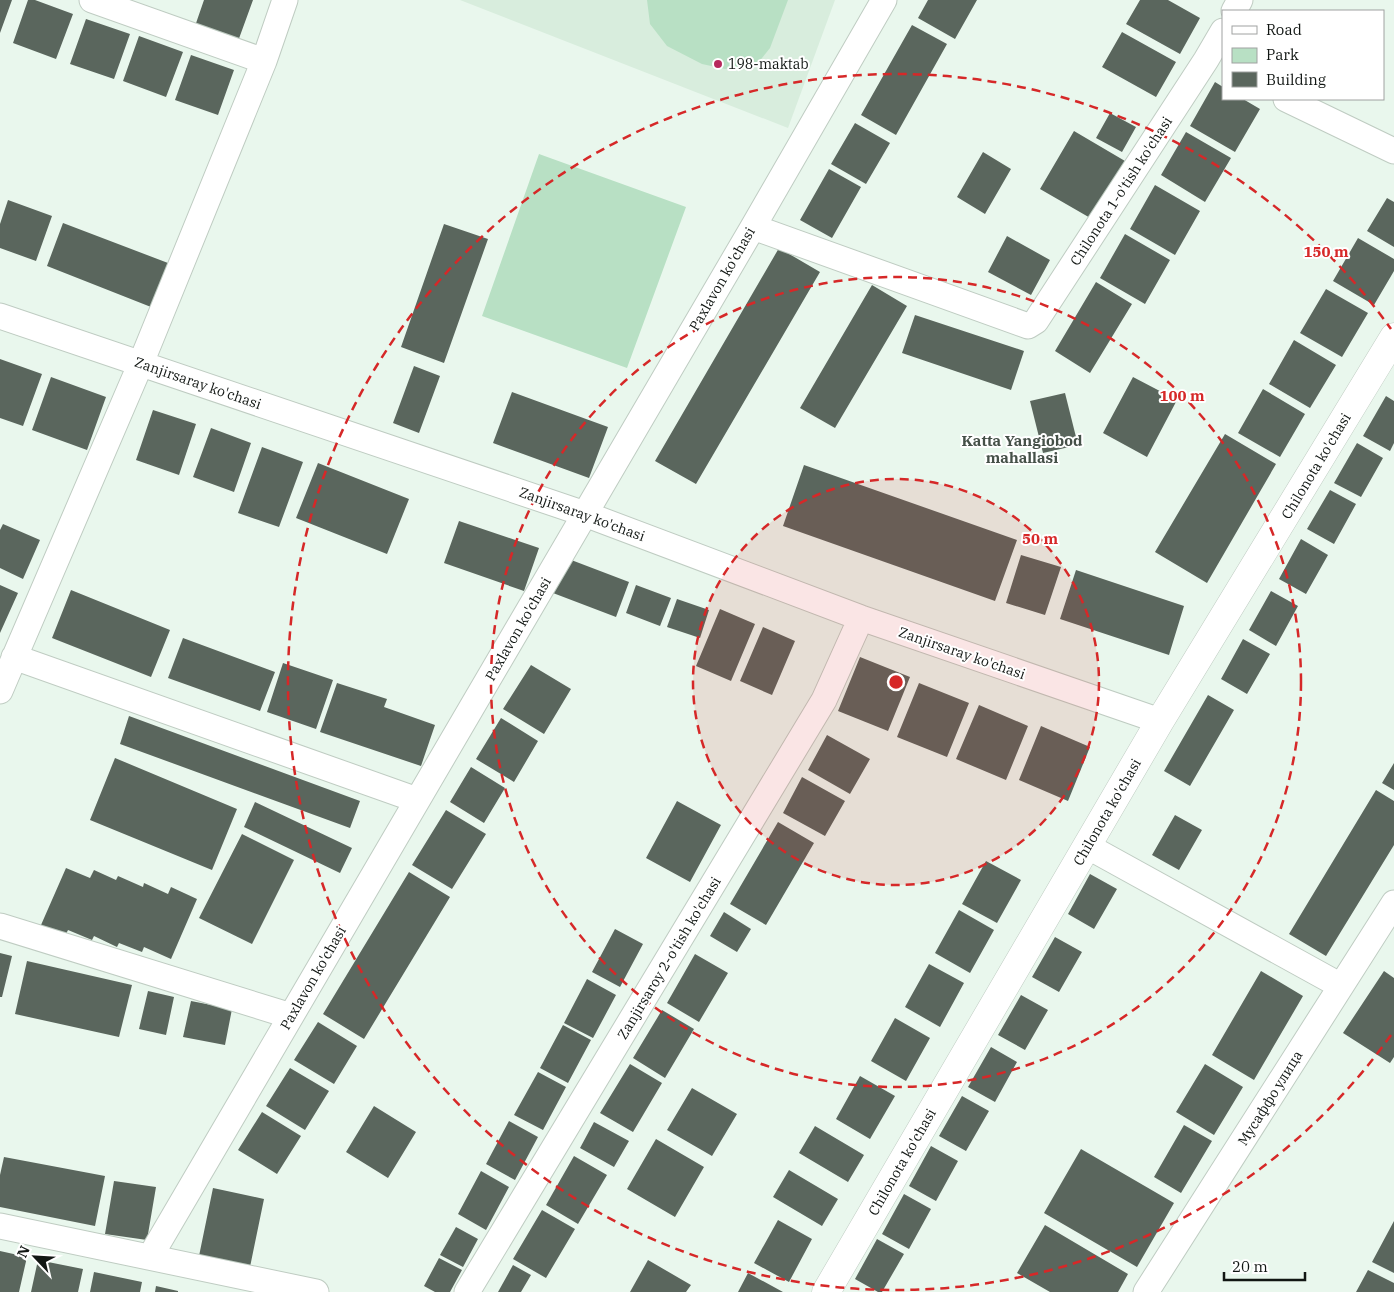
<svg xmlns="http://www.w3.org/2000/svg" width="1394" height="1292" viewBox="0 0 1394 1292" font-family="'IBM Plex Serif',serif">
<rect width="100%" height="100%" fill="#e9f7ed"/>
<path fill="#d8eddd" d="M460 0H835L788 128Z"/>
<path fill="#b8e0c4" d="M647 0H788L770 48 758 63 725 69 702 64 667 46 650 24Z
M539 154 686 207 627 368 482 316Z"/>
<path fill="#5a665d" d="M0 0H12L0 33Z
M28 0H35L73 14 56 59 13 43Z
M204 0H253L237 44 194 29Z
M928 0H977L955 39 918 18Z
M1140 0H1168L1200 18 1180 54 1126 24Z
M86 19 130 34 114 79 70 64Z
M912 25 947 44 896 135 861 115Z
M1122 32 1176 62 1156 97 1102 67Z
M139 36 183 52 166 97 123 81Z
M191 55 234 70 218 115 175 100Z
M1215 82 1223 87V99H1243L1260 109 1235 152 1190 126Z
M1110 113 1136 127 1122 152 1096 138Z
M855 123 890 143 866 184 831 164Z
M1074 131 1125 161 1092 219 1040 189Z
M1186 132 1231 158 1205 202 1161 175Z
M983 152 1011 169 985 214 957 197Z
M829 169 861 187 832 238 800 220Z
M1155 185 1200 211 1175 255 1130 229Z
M1387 198 1394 202V247L1367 231Z
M8 200 52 216 36 261 0 248V224Z
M63 223 168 263 151 307 47 266Z
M444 224 488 239 444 363 401 347Z
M1125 234 1170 260 1145 304 1100 278Z
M1007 236 1050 260 1031 295 988 272Z
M1358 238 1394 259V271L1374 305 1333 281Z
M779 248 820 272 696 484 655 461Z
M1096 282 1132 304 1090 373 1055 351Z
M872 285 907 306 835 428 800 408Z
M1326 289 1368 313 1342 357 1300 333Z
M915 315 1024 351 1011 390 902 353Z
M1294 340 1336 365 1310 408 1269 384Z
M0 359 42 374 23 426 0 418Z
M414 366 440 376 419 433 393 423Z
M51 377 106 397 87 450 32 430Z
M1133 377 1177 400 1147 457 1103 433Z
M1263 389 1305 414 1280 457 1238 433Z
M512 392 608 427 589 478 493 443Z
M1065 393 1078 445 1043 453 1030 401Z
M1386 396 1394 401V443L1390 451 1363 436Z
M153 410 196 424 179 475 136 460Z
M211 428 251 443 234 492 193 477Z
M1225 434 1276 464 1207 583 1155 552Z
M1357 443 1383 458 1361 497 1334 483Z
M262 447 303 462 279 527 238 513Z
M318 463 409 499 387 554 296 518Z
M804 465 1017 540 995 601 783 526Z
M1330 490 1356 504 1334 544 1307 529Z
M459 521 539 548 524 591 444 563Z
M3 524 40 540 23 579 0 568V530Z
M1301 539 1328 555 1306 594 1279 579Z
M1021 555 1061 567 1045 615 1006 603Z
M566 558 629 582 616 617 553 593Z
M1076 570 1184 606 1169 655 1060 619Z
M0 585 18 593 0 633Z
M636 585 671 598 660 626 626 613Z
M71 590 170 630 151 677 52 638Z
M1271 591 1298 606 1276 646 1249 630Z
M677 599 709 610 700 638 667 627Z
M720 609 755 624 731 681 696 666Z
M763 627 795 641 772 695 740 681Z
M183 638 275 672 260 711 168 678Z
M1243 639 1270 654 1247 694 1221 679Z
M860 657 910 677 888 731 838 711Z
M283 663 333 680 316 729 267 712Z
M531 665 571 689 544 734 503 709Z
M337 683 387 699 384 707 435 725 421 766 320 732Z
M919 683 969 703 947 757 897 737Z
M1208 695 1234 710 1190 786 1164 771Z
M979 705 1028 726 1006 780 956 759Z
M129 716 360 801 350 828 120 744Z
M501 718 538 741 514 782 476 759Z
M1041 726 1090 747 1068 801 1019 780Z
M827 735 870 759 850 794 808 770Z
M115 758 237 809 212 870 90 820Z
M1394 763V790L1382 783Z
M471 767 505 788 484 823 450 802Z
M802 777 845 801 825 836 783 813Z
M1376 790 1394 801V845L1326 956 1289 934Z
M677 801 721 825 690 882 646 858Z
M255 802 352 848 340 873 244 827Z
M446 810 486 834 452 889 412 865Z
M1175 815 1202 830 1179 870 1152 855Z
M778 822 814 843 766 925 730 904Z
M242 834 294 860 252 944 199 918Z
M986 861 1021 880 997 923 962 904Z
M66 868 90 878 94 870 116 880 118 876 143 887 144 883 168 894 171 887 197 899 171 959 144 947 142 952 119 943 117 947 94 936 92 940 68 930 65 936 41 925Z
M409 872 450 897 364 1039 323 1014Z
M1090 874 1117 889 1094 929 1068 914Z
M959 910 994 930 970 973 935 953Z
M724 912 751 929 737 952 710 936Z
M615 929 643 944 620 987 592 972Z
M1055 937 1082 952 1059 992 1032 977Z
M0 953 12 956 2 997H0Z
M695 954 728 973 699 1022 667 1003Z
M27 961 132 985 119 1037 15 1014Z
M929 964 964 983 940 1027 905 1007Z
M1261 971 1303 996 1254 1080 1212 1055Z
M1384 971 1394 978V1057L1390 1063 1343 1033Z
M587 979 616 995 593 1038 564 1023Z
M148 991 174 997 166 1035 139 1029Z
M1021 995 1048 1010 1025 1050 998 1035Z
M191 1001 232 1009 225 1045 183 1037Z
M662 1010 694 1029 665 1078 633 1058Z
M895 1018 930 1038 906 1081 871 1061Z
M318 1022 357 1046 334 1084 294 1060Z
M563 1025 591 1040 568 1083 540 1068Z
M991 1047 1017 1062 995 1102 968 1087Z
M630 1064 662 1083 633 1132 600 1113Z
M1205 1064 1243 1087 1214 1135 1176 1112Z
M290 1068 329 1091 305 1130 266 1106Z
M538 1072 566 1087 543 1130 514 1115Z
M860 1076 895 1096 870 1139 836 1119Z
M692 1088 737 1114 712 1156 667 1130Z
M962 1096 989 1111 966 1151 939 1136Z
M374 1106 416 1132 388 1178 346 1152Z
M262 1112 301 1136 277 1174 238 1150Z
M509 1121 538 1137 515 1180 486 1164Z
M594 1122 629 1141 614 1167 580 1148Z
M1184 1125 1212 1141 1181 1193 1154 1177Z
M815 1126 864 1155 848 1182 799 1153Z
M656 1139 704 1167 675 1217 627 1189Z
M931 1146 958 1161 936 1201 909 1186Z
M1081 1149 1174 1203 1137 1267 1044 1213Z
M574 1156 607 1175 578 1224 546 1205Z
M4 1157 105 1176 95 1226 0 1207V1175Z
M789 1170 838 1199 822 1226 773 1197Z
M481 1171 509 1187 486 1230 458 1214Z
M114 1181 156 1187 147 1240 105 1234Z
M213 1188 264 1199 250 1267 199 1256Z
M904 1194 931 1209 909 1249 882 1234Z
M542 1210 575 1229 546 1278 513 1259Z
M778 1220 812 1239 789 1282 754 1263Z
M1394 1221V1273L1372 1262Z
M1045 1225 1128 1274 1118 1292H1050L1017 1273Z
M456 1227 478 1239 463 1267 440 1255Z
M877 1239 904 1254 882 1292H878L855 1279Z
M0 1251 27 1257 19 1292H0Z
M439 1258 462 1270 450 1292H435L424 1286Z
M38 1260 83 1269 78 1292H31Z
M648 1260 691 1285 686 1292H630Z
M513 1265 531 1275 521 1292H498Z
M1368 1270 1394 1283V1292H1356Z
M94 1272 142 1282 140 1292H90Z
M748 1273 783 1292H738Z
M156 1286 178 1291V1292H155Z"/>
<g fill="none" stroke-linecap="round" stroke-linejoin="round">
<g stroke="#bfccc2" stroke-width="27">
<path id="minor" d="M92 0 264 61
M1234 11 1240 0
M1286 99 1394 151
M753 227 1028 326 1036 321 1206 60 1223 31
M0 316 585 514 861 618 1160 721
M14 657 417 800
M0 691 141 363 264 61 285 0
M1087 846 1341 986
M0 926 291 1016
M0 1226 316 1292
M150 1257 753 227 884 0
M467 1292 824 700 861 618
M1146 1292 1394 903"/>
</g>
<g stroke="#bfccc2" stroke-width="29">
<path id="tertiary" d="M826 1292 1160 721 1394 337"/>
</g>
<use href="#minor" stroke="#fff" stroke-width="25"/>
<use href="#tertiary" stroke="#fff" stroke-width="28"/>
</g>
<circle cx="896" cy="682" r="203" fill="#d62828" fill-opacity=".12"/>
<g fill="none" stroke="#d62828" stroke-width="2.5" stroke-dasharray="9 6">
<circle cx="896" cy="682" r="203"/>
<circle cx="896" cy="682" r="405"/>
<path d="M1391 1035A608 608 0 1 1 1391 329"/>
</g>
<circle fill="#b7295d" stroke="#fff" stroke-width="2" cx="718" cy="64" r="5"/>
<g text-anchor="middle" stroke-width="4" stroke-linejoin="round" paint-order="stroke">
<g font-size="14" fill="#111613" stroke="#fff" text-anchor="start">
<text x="728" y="69">198-maktab</text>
</g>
<g font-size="14" fill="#111613" stroke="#fff">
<text transform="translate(1121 191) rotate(-57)" y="5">Chilonota 1-o'tish ko'chasi</text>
<text transform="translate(722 279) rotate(-60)" y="5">Paxlavon ko'chasi</text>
<text transform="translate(198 383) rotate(19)" y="5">Zanjirsaray ko'chasi</text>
<text transform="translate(1316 466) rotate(-59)" y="5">Chilonota ko'chasi</text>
<text transform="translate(582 514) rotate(20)" y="5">Zanjirsaray ko'chasi</text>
<text transform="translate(518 629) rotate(-60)" y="5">Paxlavon ko'chasi</text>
<text transform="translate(962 653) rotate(19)" y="5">Zanjirsaray ko'chasi</text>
<text transform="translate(1107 812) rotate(-60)" y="5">Chilonota ko'chasi</text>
<text transform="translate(669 958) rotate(-59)" y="5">Zanjirsaroy 2-o'tish ko'chasi</text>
<text transform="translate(313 978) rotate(-60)" y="5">Paxlavon ko'chasi</text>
<text transform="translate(1270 1098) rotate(-58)" y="5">Мусаффо улица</text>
<text transform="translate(902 1162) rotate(-60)" y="5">Chilonota ko'chasi</text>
</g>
<g font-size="15" font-weight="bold" fill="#455048" stroke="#fff">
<text x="1022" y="446">Katta Yangiobod<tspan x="1022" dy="17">mahallasi</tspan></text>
</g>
</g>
<circle cx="896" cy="682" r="8" fill="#d62828" stroke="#fff" stroke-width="2.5"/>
<g font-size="15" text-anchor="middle" font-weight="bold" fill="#d62828" stroke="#fff" stroke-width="4" stroke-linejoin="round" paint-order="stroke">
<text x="1326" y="257">150 m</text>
<text x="1182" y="401">100 m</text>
<text x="1040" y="544">50 m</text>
</g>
<rect x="1222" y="10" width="162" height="90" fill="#ffffff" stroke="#a0a2a1"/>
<rect x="1232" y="26" width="25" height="8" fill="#ffffff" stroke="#a0a2a1"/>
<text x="1266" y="35" font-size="15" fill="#111613">Road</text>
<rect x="1232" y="48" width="25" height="15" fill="#b8e0c4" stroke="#a0a2a1"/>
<text x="1266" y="60" font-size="15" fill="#111613">Park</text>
<rect x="1232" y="72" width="25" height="15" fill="#5a665d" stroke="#a0a2a1"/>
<text x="1266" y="85" font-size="15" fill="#111613">Building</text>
<g transform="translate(35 1257) rotate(295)" stroke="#ffffff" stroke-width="4" paint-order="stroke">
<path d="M0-4L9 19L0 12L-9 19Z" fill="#111613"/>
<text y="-8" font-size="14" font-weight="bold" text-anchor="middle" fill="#111613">N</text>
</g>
<path d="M1224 1272v8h81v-8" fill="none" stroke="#111613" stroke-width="2.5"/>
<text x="1232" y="1272" font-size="15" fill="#111613" stroke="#ffffff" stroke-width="4" paint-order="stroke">20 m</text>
</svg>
